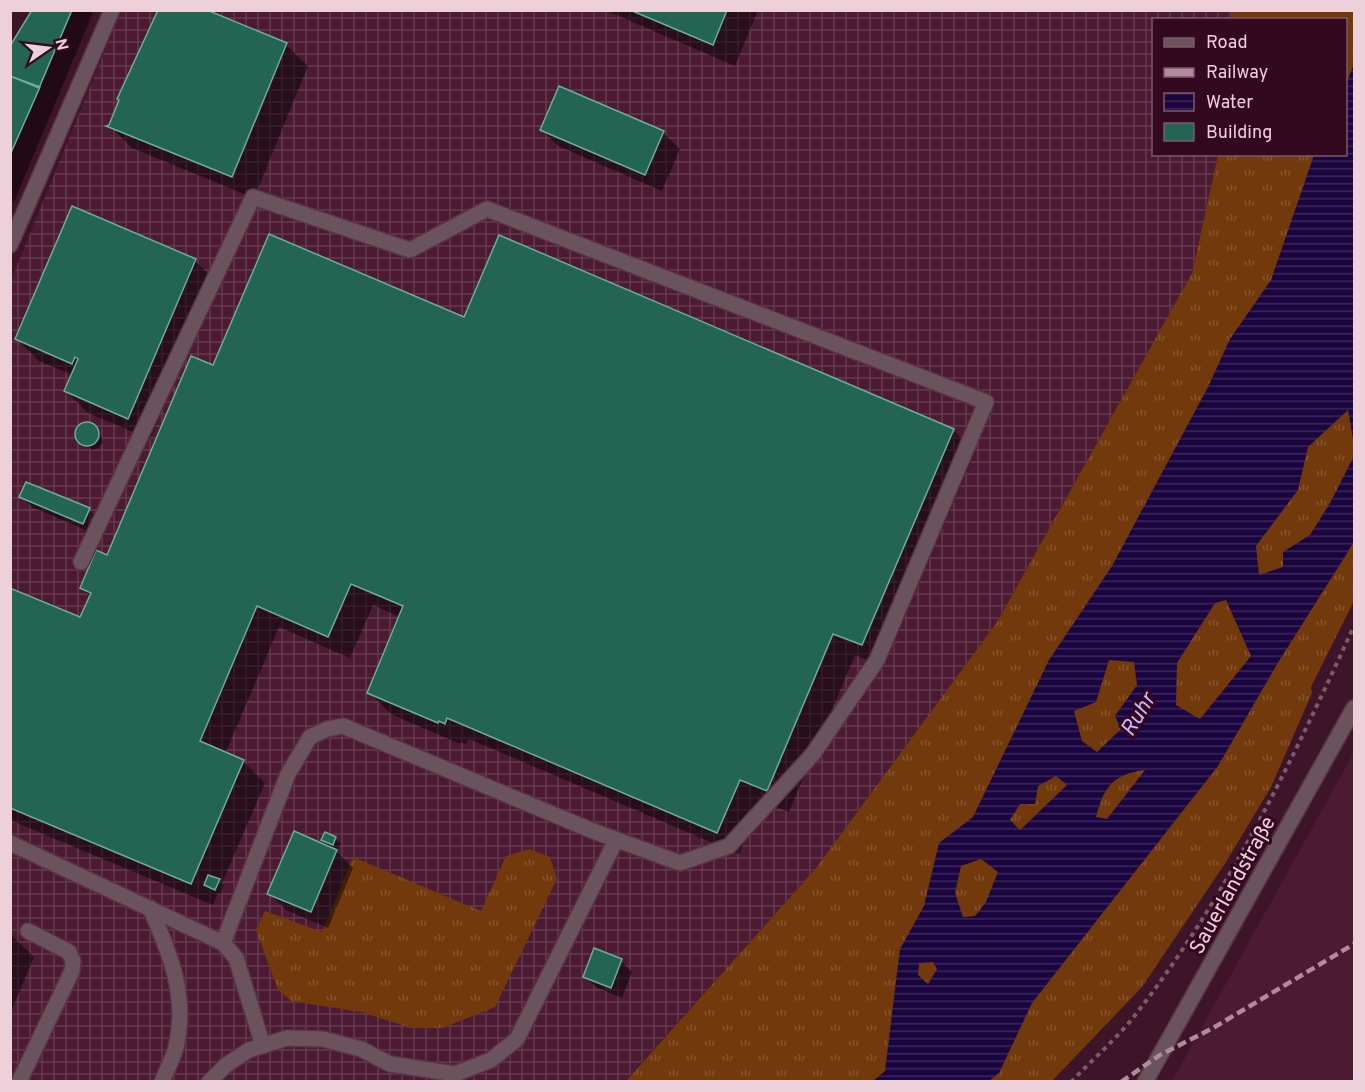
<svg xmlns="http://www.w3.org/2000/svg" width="1365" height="1092" viewBox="0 0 1365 1092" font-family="Overpass,sans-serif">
<defs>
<pattern id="industrial-grid" width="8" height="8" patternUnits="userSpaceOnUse" patternTransform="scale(1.5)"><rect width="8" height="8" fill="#4c1a32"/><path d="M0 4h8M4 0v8" fill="none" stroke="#663a4f"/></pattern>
<pattern id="grass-tufts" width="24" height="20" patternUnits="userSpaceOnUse" patternTransform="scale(1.5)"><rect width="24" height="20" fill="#72390c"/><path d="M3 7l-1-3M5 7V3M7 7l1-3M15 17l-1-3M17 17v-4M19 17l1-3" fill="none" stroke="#86552f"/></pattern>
<pattern id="water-rules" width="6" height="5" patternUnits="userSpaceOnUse" patternTransform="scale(1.5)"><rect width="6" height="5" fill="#1b0540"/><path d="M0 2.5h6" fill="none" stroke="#3c285b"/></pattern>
</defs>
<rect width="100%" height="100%" fill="#3e1429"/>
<path fill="#4c1a32" d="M1354 750V1081H1172L1353 754Z"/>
<path fill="url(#industrial-grid)" d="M121 11H1231V19L1154 20V154L1218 155 1192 273 997 622 816 868 625 1081 11 1082V280Z"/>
<path fill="url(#grass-tufts)" d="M1231 11H1354V601L1311 687 1312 693 1271 787 1226 862 1142 987 1052 1081 625 1082 816 868 997 622 1192 273 1218 155 1346 154V20L1231 19Z
M529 849 550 857 557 879 495 1007 442 1028H411L361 1012 291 1001 278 990 256 930 265 911 322 932 353 857 481 911 506 856Z"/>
<path fill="url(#water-rules)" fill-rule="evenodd" d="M1354 64V444L1348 410 1308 447 1298 490 1256 546 1259 575 1283 567V552L1310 535 1330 503 1354 456V541L1346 555 1279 661 1218 766 1032 1003 999 1073 989 1081H873L885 1071 900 949 924 906 939 843 973 817 1049 660 1112 566 1208 387 1230 339 1271 280 1314 155 1346 154V84ZM1226 600 1251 656 1200 719 1176 705 1177 663 1215 603ZM1109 660 1134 662 1137 685 1115 716 1121 729 1097 752 1082 741 1074 711 1096 702ZM1145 770 1107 819 1096 817C1104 787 1113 774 1145 770ZM1056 776 1067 785 1020 830 1010 820 1020 804H1035L1038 786ZM981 859 998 872 986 902 975 916 963 917 955 893 961 866ZM933 962 937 969 928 984 918 975 919 963Z"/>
<path fill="#0007" d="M34 10H94L14 202 10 200V49Z
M157 10H203L286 45 308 66 254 198 132 148 110 126Z
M605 10H758L735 66Z
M541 129 663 133 680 149 662 191 558 146Z
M73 208 195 261 217 282 150 439 88 413 66 391 73 375 39 361 17 339Z
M465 319 953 430 975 452 884 666 855 655 789 812 762 801 739 854 469 739 466 744 461 742 460 744 391 714 369 692 400 617 373 605 350 658 279 627 225 754 243 761 265 783 222 883 224 886 221 894 218 893 213 905 10 820V589L81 619 91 597 82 588 108 557 213 367Z
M88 424 101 434 103 442 99 448 92 450 79 440 77 433 81 426Z
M21 496 89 510 100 521 92 538 83 529 32 507Z
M325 834 341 843 338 849 332 847 353 868 328 928 286 910 269 893 332 850 323 840Z
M10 934 34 957 10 1014Z
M621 961 632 972 622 998 596 987 585 976Z"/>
<path fill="#236453" stroke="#6dad99" stroke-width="1.5" d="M32 10H72L39 88 10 76V46Z
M158 10H207L287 43 232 177 106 126 109 125 119 100 117 99Z
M630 10H727L713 45Z
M10 76 40 87 10 155Z
M559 86 664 131 645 175 540 130Z
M72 206 196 259 128 419 64 391 78 359 75 357 72 364 15 339Z
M269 234 464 317 499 235 954 429 862 645 833 634 767 791 740 780 717 833 447 718 445 724 439 721 438 723 367 693 403 606 351 584 328 637 257 606 200 741 244 760 191 884 10 808V588L80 617 91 593 80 588 96 550 107 555 191 356 213 365Z
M75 434a12 12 0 1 1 24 0a12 12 0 1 1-24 0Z
M26 482 90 508 83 524 19 497Z
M294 831 337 850 311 912 267 894Z
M325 832 336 837 333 845 321 840Z
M208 875 220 879 215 890 204 885Z
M594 948 622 959 611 988 583 977Z"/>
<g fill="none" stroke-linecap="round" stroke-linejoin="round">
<g stroke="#5a3245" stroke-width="18">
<path id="minor" d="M10 245 112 10
M81 562 253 197 410 250 487 209 986 402 877 660 813 754 729 846 680 863 593 831 343 726 327 729 310 737 288 774 223 943
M10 843 223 943 236 958 263 1046
M150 908C170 953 188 997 176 1047 173 1059 166 1071 162 1082
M19 1082 72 971 73 961 69 952 28 931
M209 1082 226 1065 249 1050 287 1038 323 1039 361 1049 390 1064 455 1074 491 1060 517 1039 616 840
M1145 1082 1354 708"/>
</g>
<path stroke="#7f596b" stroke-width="4" stroke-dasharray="4.5 4.5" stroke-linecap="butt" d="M1071 1082C1091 1061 1114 1041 1132 1019 1226 900 1291 763 1354 626"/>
<use href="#minor" stroke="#6a535c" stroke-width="15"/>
<path stroke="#ae8c9a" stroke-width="4.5" stroke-dasharray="9 4.5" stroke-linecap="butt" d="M1121 1082 1160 1055 1213 1028 1354 944"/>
</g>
<g text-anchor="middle" stroke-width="6" stroke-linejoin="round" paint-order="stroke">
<g font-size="21" fill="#eed0db" stroke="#33091f">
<text transform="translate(1232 885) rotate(-61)" y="7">Sauerlandstraße</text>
</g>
<g font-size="22" font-style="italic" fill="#c7bafe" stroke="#33091f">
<text transform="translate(1137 714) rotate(-59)" y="8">Ruhr</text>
</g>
</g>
<rect width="1365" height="1092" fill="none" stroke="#eed0db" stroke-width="24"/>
<rect x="1152" y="18" width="195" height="138" fill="#33091f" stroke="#7e596a" stroke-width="1.5"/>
<rect x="1164" y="38" width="30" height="9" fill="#6a535c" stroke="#7e596a" stroke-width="1.5"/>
<text x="1206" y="48" font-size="18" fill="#eed0db">Road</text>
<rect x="1164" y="68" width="30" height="9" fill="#ae8c9a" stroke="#7e596a" stroke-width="1.5"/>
<text x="1206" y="78" font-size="18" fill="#eed0db">Railway</text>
<rect x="1164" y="93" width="30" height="18" fill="url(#water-rules)" stroke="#7e596a" stroke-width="1.5"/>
<text x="1206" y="108" font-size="18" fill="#eed0db">Water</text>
<rect x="1164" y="123" width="30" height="18" fill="#236453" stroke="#7e596a" stroke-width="1.5"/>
<text x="1206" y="138" font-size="18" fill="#eed0db">Building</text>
<g transform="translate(48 48) rotate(76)" stroke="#33091f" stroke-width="4.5" paint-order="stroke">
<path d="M0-4.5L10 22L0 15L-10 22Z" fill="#eed0db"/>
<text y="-9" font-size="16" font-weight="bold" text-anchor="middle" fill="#eed0db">N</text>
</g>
</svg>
